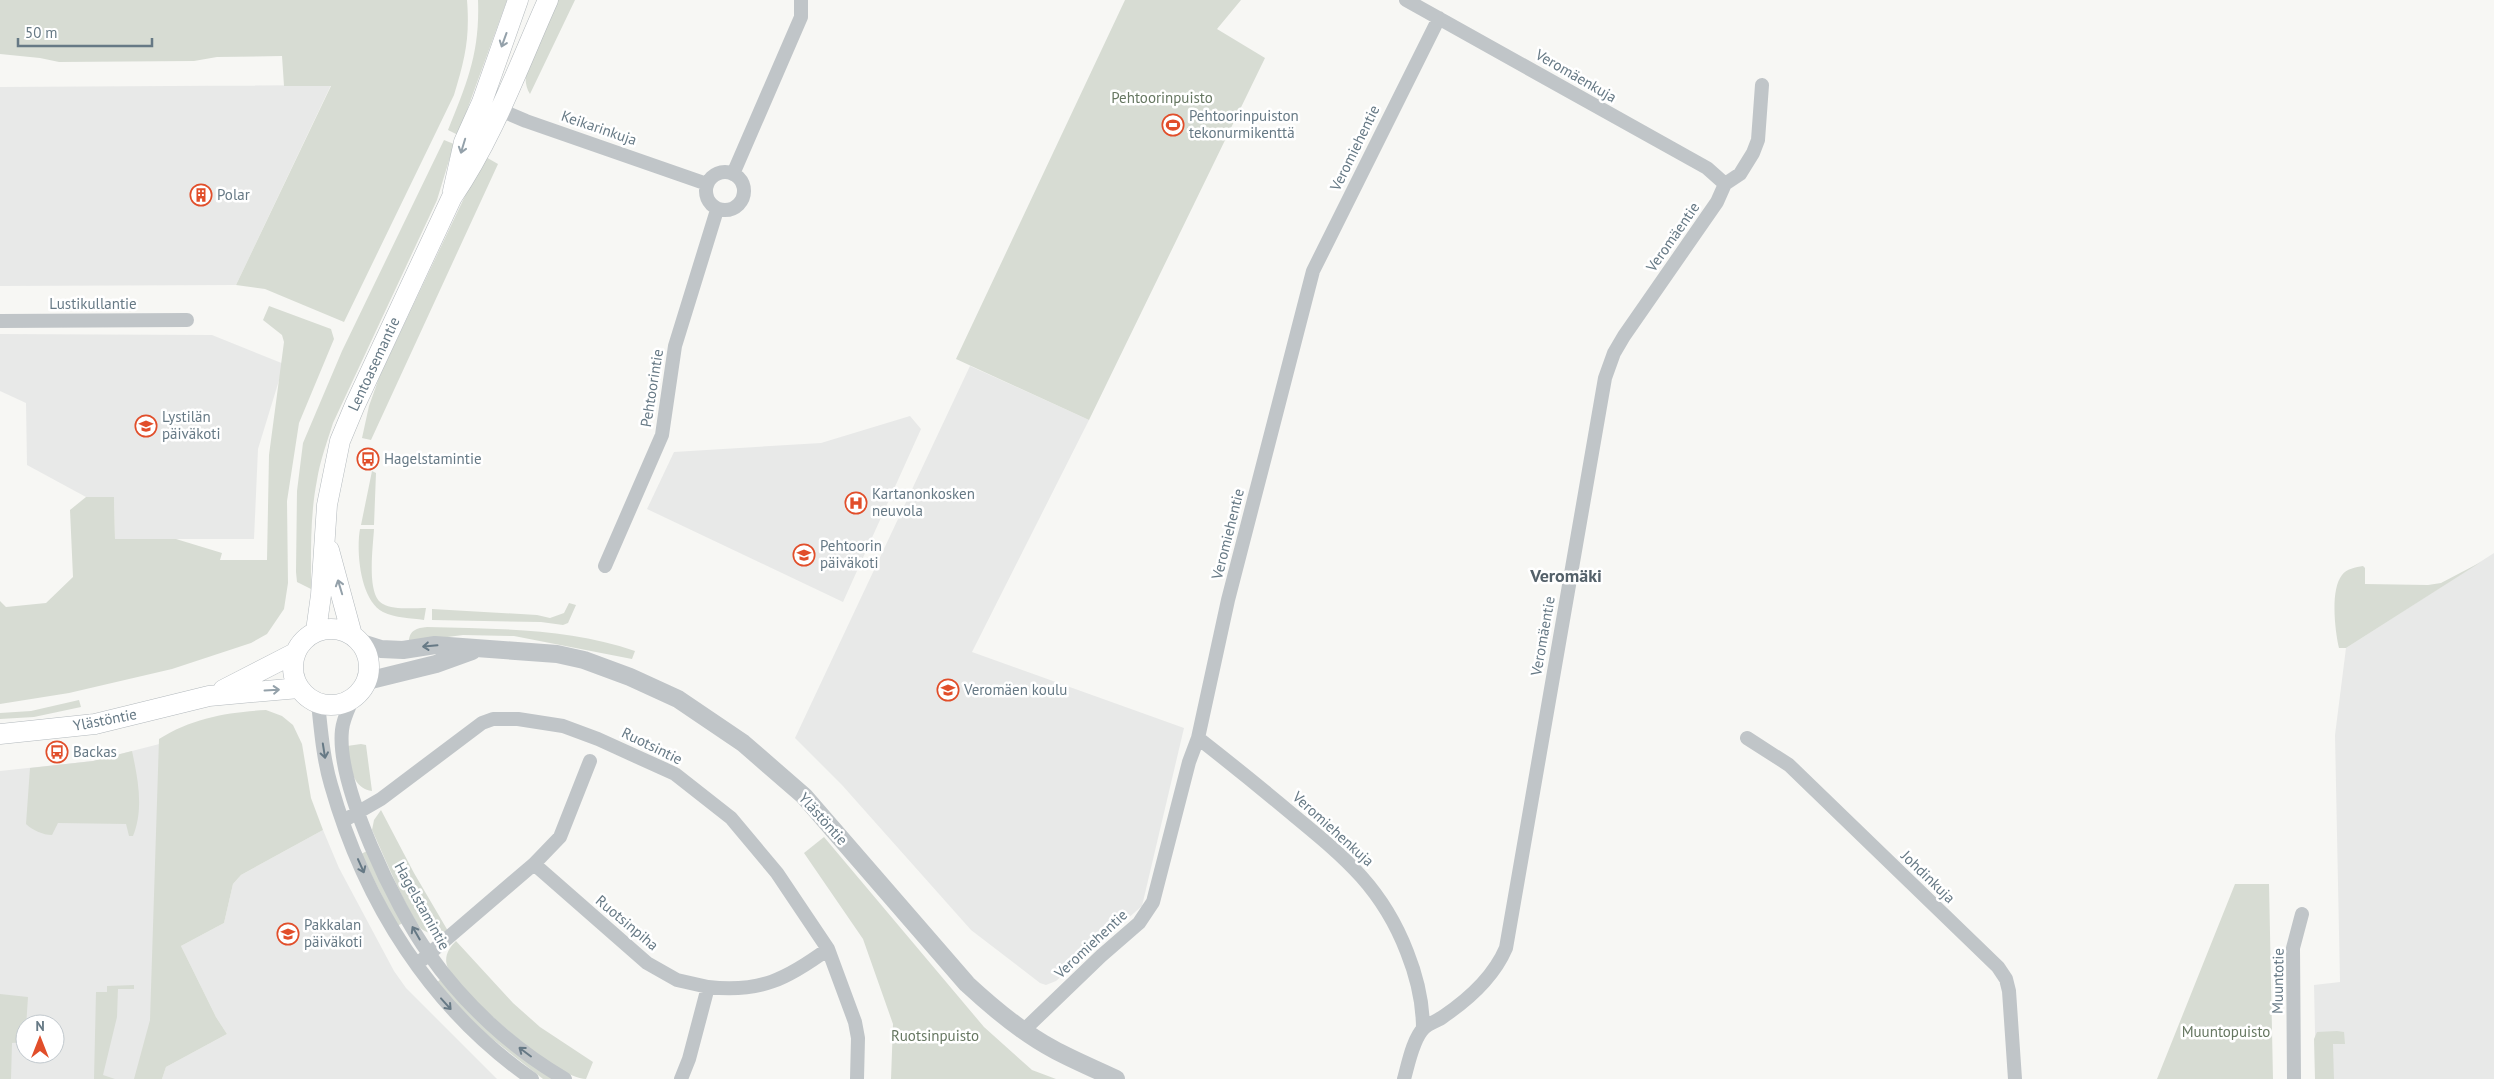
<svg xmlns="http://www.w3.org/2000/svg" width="2494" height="1079" viewBox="0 0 2494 1079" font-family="'PT Sans',sans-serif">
<rect width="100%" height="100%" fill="#f7f7f4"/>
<path fill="#e8e9e8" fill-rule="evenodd" d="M331 85 236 285 0 286V87Z
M0 334 212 335 284 364 258 449 254 539H115L114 497H86L27 465 26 403 0 391Z
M970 366 1089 420 972 652 1184 728 1142 906 1056 981 1046 985 1040 983 971 930 842 785 795 738Z
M910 416 921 429 843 602 647 509 674 452 821 443Z
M2494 553V1079H2316L2314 985 2340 982 2335 735 2346 648Z
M175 740 155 1079H0V771L93 761ZM25 1024H55V1054H25Z
M323 830 339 868 394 971 406 988 497 1079H162L166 1067 227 1034 216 1017 181 946 224 923 233 884 241 875Z"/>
<path fill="#d7dcd3" d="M0 0H467C470 38 465 59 454 95L344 322 265 289 236 285 331 86H284L282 56 217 57 194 61 59 62 40 58 0 54Z
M478 0H507L458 135 448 130C467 83 480 53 478 0Z
M557 0H575L530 94C514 70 546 24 557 0Z
M1125 0H1241L1217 29 1265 58 1089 420 956 359Z
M444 140 454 144 437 200 333 423C327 442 320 461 317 480 310 515 311 553 311 589L297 582 296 572 297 491 303 443 342 351Z
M484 156 498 164 371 440 362 438 369 406 380 375Z
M269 306 331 329 334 339 299 423 287 501 288 583 284 609 267 634 251 643 172 669 69 693 0 704V601L6 607 46 603 73 577 70 510 86 497H114L115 539H176L222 553 220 560H267L269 455 284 342 282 335 263 320Z
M372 471 376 473 374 525H361Z
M360 529H374C373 547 366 596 383 604 393 610 414 608 426 608L424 620C411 618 395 618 383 612 360 600 356 551 360 529Z
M2481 562 2346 648H2339C2335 631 2330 590 2342 575 2346 569 2356 567 2363 566L2365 568V584L2428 585 2441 583Z
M569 603 576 605 568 623 563 625 541 622 432 620V609L537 615 550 618 564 613Z
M427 627C498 629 568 628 635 651L632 659 514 636 463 635 409 642C409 630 417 628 427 627Z
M79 700 81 707 34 717 0 719V713L31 711Z
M266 710 282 716 293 725 302 744 311 798 323 830 241 875 233 884 224 923 181 946 216 1017 227 1034 166 1067 162 1079H134L150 1020 159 739C192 718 228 712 266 710Z
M361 744 366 745 372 791C351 788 350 764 347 746Z
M132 751C138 779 144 809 133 836H129L126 824 58 823 52 835C43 835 32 830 26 824L30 768 93 761Z
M381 810 414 873 448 931C440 935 431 935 423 930 411 921 380 847 372 830L374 820Z
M824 837 984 1027 1032 1070 1056 1079H891L893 1024 863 939 804 853Z
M367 851 403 923 397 926 361 854Z
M2235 884H2269L2273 1079H2157Z
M456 941 513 1003 540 1027 593 1062 586 1079C557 1079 462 994 448 968 443 957 449 948 456 941Z
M441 979 553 1079H543L477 1027 436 983Z
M134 985V989H118L117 1017 103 1075 115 1079H94L96 992H107V986Z
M0 994 28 997 25 1042 12 1043 11 1079H0Z
M2337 1031 2344 1032 2345 1044H2333L2334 1079H2315L2314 1039 2317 1032Z"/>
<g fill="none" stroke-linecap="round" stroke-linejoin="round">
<g stroke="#b3b9bd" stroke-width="21">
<path id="secondary" d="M453 191 464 142 482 102 518 0
M329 550 352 635
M293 667a38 38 0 1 1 76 0a38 38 0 1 1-76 0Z
M316 631 321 595 327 505 340 441 355 405 452 197C493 137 518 67 548 0
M223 690 295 653
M0 734 95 724 209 696 299 688"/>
</g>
<path stroke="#c0c5c8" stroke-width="14" d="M1406 0 1707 168 1725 184
M493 107 526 121 707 184
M706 191a19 19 0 1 1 38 0a19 19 0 1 1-38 0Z
M733 174 801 17V0
M0 321 187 320
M605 566 662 435 675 346 717 210
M353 698C349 708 343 719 342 730 336 785 396 909 429 954 464 1004 513 1049 565 1079
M318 703C321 730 323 758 331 785 364 902 431 1009 532 1079
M1198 738C1230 763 1261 788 1292 814 1344 857 1382 887 1407 952 1417 977 1423 1002 1423 1029
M1747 738 1789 765 1998 967 2006 979 2009 991 2015 1079
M343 821 381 799 482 723 493 719H518L563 726 598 739 675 774 731 818 777 873 828 949 855 1022 858 1038 857 1079
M534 864 647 963 677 980 708 987
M422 960 534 864 560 837 590 761
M1023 1031 1101 956 1139 923 1153 902 1189 762 1198 738 1228 600 1313 271 1439 18
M681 1079 689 1059 708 987C760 993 787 979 828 949
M1404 1079C1408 1065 1413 1038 1424 1028 1429 1023 1438 1021 1444 1016 1469 999 1494 976 1506 948L1605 378 1614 353 1624 336 1717 202 1725 184 1740 174 1753 153 1758 140 1762 85
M2294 1079 2293 948 2302 914"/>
<path stroke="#c0c5c8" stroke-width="18" d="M362 643 381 649 403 650 435 645 557 654 584 660 630 677 678 699 743 743 804 796 967 984C993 1008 1021 1032 1053 1049 1073 1060 1095 1069 1116 1079
M367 681 436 664 472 651"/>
<use href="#secondary" stroke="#fff" stroke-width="20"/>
</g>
<defs><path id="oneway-shaft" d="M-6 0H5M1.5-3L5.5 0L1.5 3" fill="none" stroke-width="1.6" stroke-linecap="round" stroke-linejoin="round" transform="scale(1.25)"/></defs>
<g stroke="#94a1aa">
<use href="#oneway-shaft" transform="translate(504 40) rotate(110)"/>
<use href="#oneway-shaft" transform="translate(463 146) rotate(107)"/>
<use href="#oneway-shaft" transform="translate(340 587) rotate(-107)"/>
<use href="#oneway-shaft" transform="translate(272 690) rotate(-3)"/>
</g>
<g stroke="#667985">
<use href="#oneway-shaft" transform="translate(430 646) rotate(175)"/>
<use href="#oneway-shaft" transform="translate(324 751) rotate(81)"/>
<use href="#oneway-shaft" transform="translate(361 866) rotate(66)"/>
<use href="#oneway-shaft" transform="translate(416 933) rotate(-120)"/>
<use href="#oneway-shaft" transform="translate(446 1004) rotate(48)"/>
<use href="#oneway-shaft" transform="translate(525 1052) rotate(-143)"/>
</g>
<defs>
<g id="stadium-ring" transform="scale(1.125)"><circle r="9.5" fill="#fff" stroke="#e14e2a" stroke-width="1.5"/><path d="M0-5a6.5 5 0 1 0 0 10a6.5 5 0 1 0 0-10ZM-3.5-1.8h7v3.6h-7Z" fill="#e14e2a"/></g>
<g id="building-ring" transform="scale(1.125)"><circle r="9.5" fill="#fff" stroke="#e14e2a" stroke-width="1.5"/><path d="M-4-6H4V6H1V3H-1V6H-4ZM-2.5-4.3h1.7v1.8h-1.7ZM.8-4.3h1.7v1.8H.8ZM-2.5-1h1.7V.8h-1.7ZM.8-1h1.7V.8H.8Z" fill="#e14e2a"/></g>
<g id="school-ring" transform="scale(1.125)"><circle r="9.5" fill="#fff" stroke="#e14e2a" stroke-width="1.5"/><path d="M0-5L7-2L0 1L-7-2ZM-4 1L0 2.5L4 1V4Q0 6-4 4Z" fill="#e14e2a"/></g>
<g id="bus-ring" transform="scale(1.125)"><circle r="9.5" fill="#fff" stroke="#e14e2a" stroke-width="1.5"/><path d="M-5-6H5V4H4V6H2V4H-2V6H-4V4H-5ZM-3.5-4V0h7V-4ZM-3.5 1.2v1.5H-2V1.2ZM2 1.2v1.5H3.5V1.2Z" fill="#e14e2a"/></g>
<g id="hospital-ring" transform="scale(1.125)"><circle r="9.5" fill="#fff" stroke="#e14e2a" stroke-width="1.5"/><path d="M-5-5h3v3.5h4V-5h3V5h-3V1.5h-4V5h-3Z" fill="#e14e2a"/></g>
</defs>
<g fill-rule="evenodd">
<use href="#stadium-ring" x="1173" y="125"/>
<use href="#building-ring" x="201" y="195"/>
<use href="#school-ring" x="146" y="426"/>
<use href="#bus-ring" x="368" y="459"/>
<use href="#hospital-ring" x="856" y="503"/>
<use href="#school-ring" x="804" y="555"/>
<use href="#school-ring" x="948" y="690"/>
<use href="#bus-ring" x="57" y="752"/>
<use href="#school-ring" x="288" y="934"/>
</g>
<g text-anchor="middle" stroke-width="5" stroke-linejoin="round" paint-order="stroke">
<g font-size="15" fill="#667985" stroke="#fff">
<text transform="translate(1576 76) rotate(30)" y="5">Veromäenkuja</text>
<text transform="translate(599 128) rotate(19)" y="5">Keikarinkuja</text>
<text transform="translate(1355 148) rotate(-64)" y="5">Veromiehentie</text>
<text transform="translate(1673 237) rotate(-55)" y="5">Veromäentie</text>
<text x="93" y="309">Lustikullantie</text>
<text transform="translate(374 364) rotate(-65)" y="5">Lentoasemantie</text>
<text transform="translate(652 388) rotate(-81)" y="5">Pehtoorintie</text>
<text transform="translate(1228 534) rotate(-76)" y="5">Veromiehentie</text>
<text transform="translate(1543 636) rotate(-80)" y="5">Veromäentie</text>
<text transform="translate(105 720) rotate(-11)" y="5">Ylästöntie</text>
<text transform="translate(652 746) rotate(26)" y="5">Ruotsintie</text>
<text transform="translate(823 819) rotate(48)" y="5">Ylästöntie</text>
<text transform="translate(1333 829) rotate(42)" y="5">Veromiehenkuja</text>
<text transform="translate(1928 877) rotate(44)" y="5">Johdinkuja</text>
<text transform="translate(422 906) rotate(61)" y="5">Hagelstamintie</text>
<text transform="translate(627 923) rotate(40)" y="5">Ruotsinpiha</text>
<text transform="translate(1091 944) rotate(-43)" y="5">Veromiehentie</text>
<text transform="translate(2278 981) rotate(-89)" y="5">Muuntotie</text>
</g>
<g font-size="15" fill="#667761" stroke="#fff">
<text x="1162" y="103">Pehtoorinpuisto</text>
<text x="2226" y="1037">Muuntopuisto</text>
<text x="935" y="1041">Ruotsinpuisto</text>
</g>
<g font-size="15" fill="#667985" stroke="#fff" text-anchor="start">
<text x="1189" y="121">Pehtoorinpuiston<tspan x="1189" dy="17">tekonurmikenttä</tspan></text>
<text x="217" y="200">Polar</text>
<text x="162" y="422">Lystilän<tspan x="162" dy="17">päiväkoti</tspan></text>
<text x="384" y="464">Hagelstamintie</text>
<text x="872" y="499">Kartanonkosken<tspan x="872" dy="17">neuvola</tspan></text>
<text x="820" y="551">Pehtoorin<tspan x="820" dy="17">päiväkoti</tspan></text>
<text x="964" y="695">Veromäen koulu</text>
<text x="73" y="757">Backas</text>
<text x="304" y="930">Pakkalan<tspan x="304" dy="17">päiväkoti</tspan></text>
</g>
<g font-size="18" font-weight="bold" fill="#54616a" stroke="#fff">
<text x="1566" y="582">Veromäki</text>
</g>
</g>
<g transform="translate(40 1039)"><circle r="24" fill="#ffffff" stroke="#c2c9ce"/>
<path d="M0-4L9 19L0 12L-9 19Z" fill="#e14e2a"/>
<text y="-8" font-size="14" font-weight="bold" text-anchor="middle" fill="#667985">N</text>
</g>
<path d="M18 38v8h134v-8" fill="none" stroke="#667985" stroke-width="2.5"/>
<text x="25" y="38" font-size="15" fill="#667985" stroke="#ffffff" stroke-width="4" paint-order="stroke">50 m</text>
</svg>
